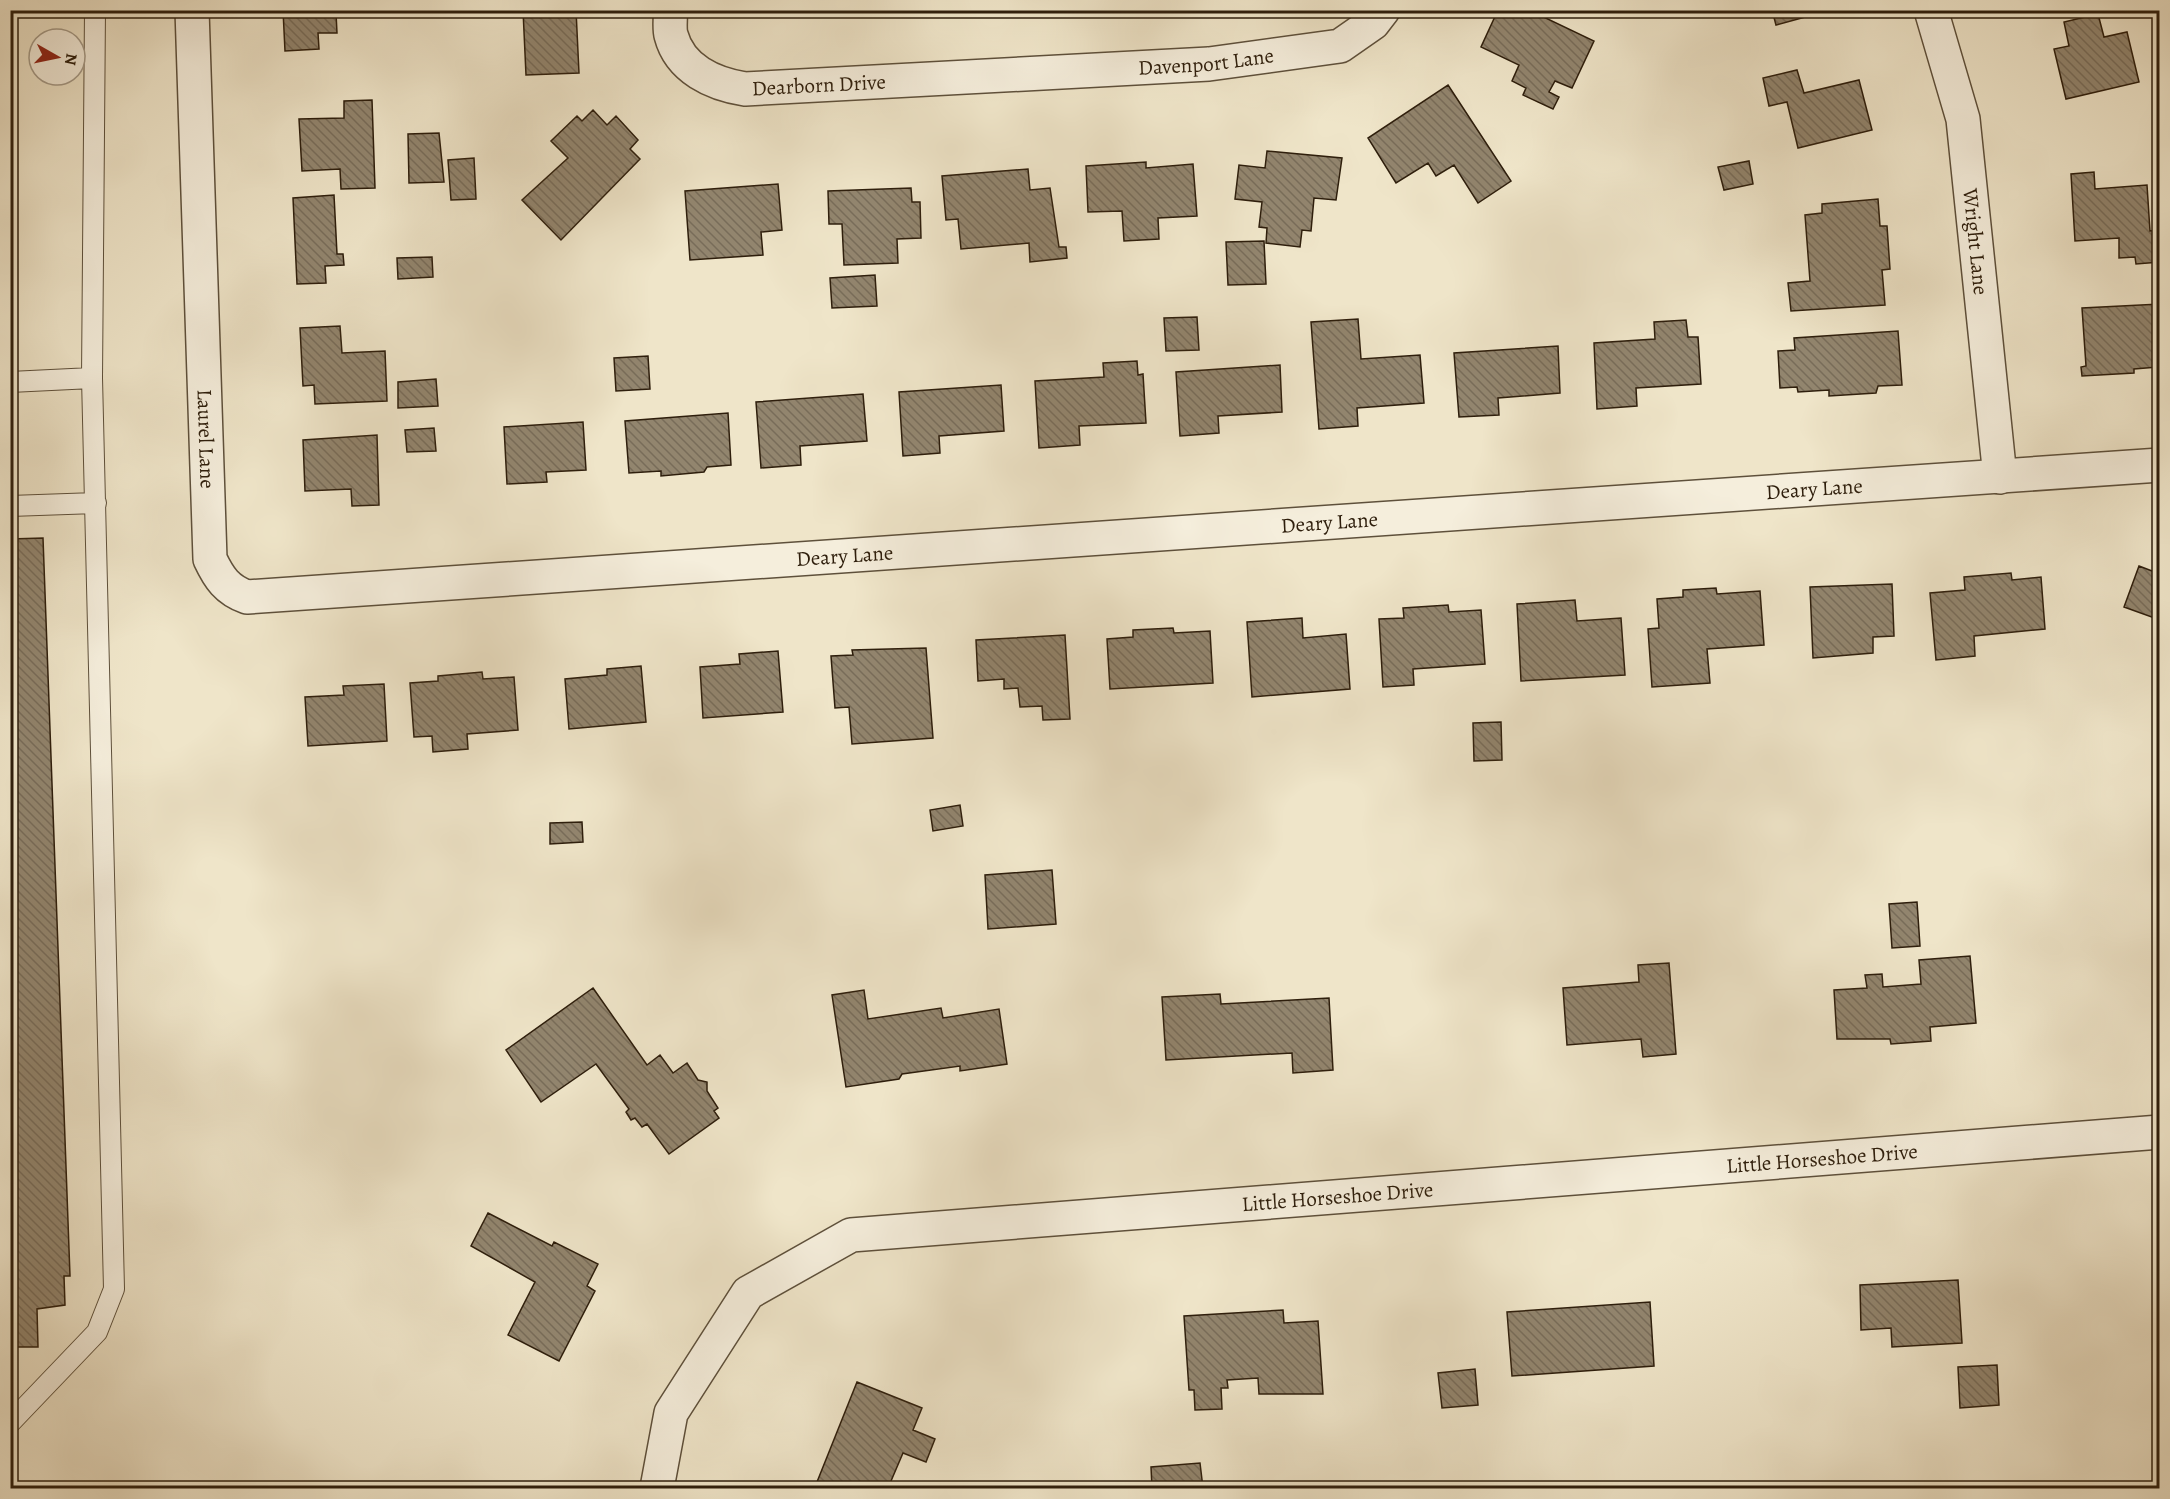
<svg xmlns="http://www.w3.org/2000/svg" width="2170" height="1499" viewBox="0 0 2170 1499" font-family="Alegreya,serif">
<defs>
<pattern id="building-back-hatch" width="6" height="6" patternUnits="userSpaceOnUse" patternTransform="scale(1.5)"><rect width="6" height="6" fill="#92856e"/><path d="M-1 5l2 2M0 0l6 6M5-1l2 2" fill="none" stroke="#786c59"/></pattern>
</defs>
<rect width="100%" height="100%" fill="#efe5c9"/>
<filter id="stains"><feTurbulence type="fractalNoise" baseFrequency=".00333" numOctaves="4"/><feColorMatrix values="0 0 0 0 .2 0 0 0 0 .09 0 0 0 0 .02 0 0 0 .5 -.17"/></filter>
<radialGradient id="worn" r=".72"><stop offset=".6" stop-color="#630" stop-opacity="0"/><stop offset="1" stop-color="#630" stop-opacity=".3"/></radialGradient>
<path fill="url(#building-back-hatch)" stroke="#2e1e0c" stroke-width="1.5" d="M283 10H331L332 13H336L337 33H318L319 49 285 51Z
M523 10H576L579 73 526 75Z
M1498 10H1529L1594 41 1572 88 1555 81 1549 92 1559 97 1553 109 1523 95 1526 88 1512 81 1519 65 1481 47Z
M1772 10H1831L1776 25Z
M2098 14 2104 37 2127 32 2139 82 2066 99 2054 49 2069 46 2064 22Z
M1797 70 1804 93 1859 80 1872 130 1798 148 1787 102 1769 106 1763 78Z
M1448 85 1511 181 1478 203 1454 165 1436 176 1428 163 1396 183 1368 138Z
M372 100 375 188 341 189 340 169 302 171 299 119 344 118V101Z
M593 110 607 125 616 116 638 140 630 149 640 159 561 240 522 200 568 158 551 141 577 116 582 121Z
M439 133 444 182 409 183 408 134Z
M1267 151 1342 158 1336 200 1314 198 1311 231 1302 230 1300 247 1266 243 1267 228 1259 227 1262 202 1235 199 1239 165 1265 168Z
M474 158 476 199 451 200 448 160Z
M1749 161 1753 184 1724 190 1718 167Z
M1146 162V168L1193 164 1197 216 1158 218 1159 239 1124 241 1122 211 1088 212 1086 166Z
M1028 169 1030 190 1050 188 1059 247H1066L1067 258 1030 262 1029 243 961 249 958 219 946 220 942 176Z
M2094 172 2095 189 2147 185 2150 231 2160 230V262L2136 264 2135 257 2119 258V238L2075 241 2071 174Z
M778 184 782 230 761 232 763 255 690 260 685 191Z
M911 188 912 202H920L921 238 897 239 898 263 844 265 842 224H829L828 191Z
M334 195 337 254H343L344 265 325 266 326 283 297 284 293 198Z
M1878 199 1880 226H1887L1890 269 1882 270 1885 305 1791 311 1788 283 1810 281 1805 215 1822 213V204Z
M1264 241 1266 284 1228 285 1226 242Z
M432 257 433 277 398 279 397 258Z
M875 275 877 306 832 308 830 278Z
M2160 304V371L2158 367 2134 369V373L2082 376 2081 367 2086 366 2082 308Z
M1197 317 1199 350 1166 351 1164 318Z
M1358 319 1361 359 1420 355 1424 403 1357 408 1358 426 1319 429 1311 322Z
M1686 320 1688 337H1698L1701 384 1636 388 1637 406 1597 409 1594 343 1655 339 1654 322Z
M340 326 342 353 385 351 387 401 315 404 314 385 303 386 300 328Z
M1898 331 1902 385 1878 386 1876 393 1829 396V390L1798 392 1797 387 1780 388 1778 351 1795 350 1794 338Z
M1558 346 1560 393 1498 398 1499 415 1459 417 1454 353Z
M648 356 650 389 616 391 614 358Z
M1137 361 1138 375 1143 374 1146 423 1079 426 1080 445 1039 448 1035 381 1104 377 1103 363Z
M1280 365 1282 412 1218 416 1219 433 1180 436 1176 372Z
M436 379 438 406 398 408V382Z
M1001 385 1004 431 939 436 940 453 903 456 899 392Z
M863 394 867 441 800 446 801 465 761 468 756 402Z
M728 413 731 465 707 467 704 472 661 476V471L629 473 625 421Z
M583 422 586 470 546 472 547 482 507 484 504 427Z
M434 428 436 451 407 452 405 430Z
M377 435 379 505 352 506 351 489 305 491 303 440Z
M43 538 70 1276H64L65 1305 37 1309 38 1347H10V539Z
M2139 566 2160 574V620L2124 607Z
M2011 573 2012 580 2041 577 2045 629 1974 636 1975 656 1936 660 1930 593 1965 590 1964 577Z
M1892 584 1894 636 1873 637V653L1813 658 1810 587Z
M1716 588 1717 594 1760 591 1764 645 1707 649 1710 683 1652 687 1648 629 1659 628 1657 599 1683 597V590Z
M1575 600 1577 621 1621 618 1625 675 1521 681 1517 604Z
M1448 605 1449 612 1481 610 1485 664 1413 669 1414 685 1383 687 1379 619 1404 618 1403 608Z
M1302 618 1303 638 1346 634 1350 689 1252 697 1247 622Z
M1173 628 1174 633 1210 631 1213 683 1110 689 1107 639 1133 637V630Z
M1065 635 1070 719 1043 720 1042 706 1020 707 1018 688 1004 689V679L978 681 976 640Z
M926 648 933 738 852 744 849 707 835 708 831 656 853 655 852 650Z
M778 651 783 712 703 718 700 667 740 664 739 654Z
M641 666 646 722 569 729 565 679 607 675V669Z
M482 672 483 679 514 677 518 730 467 734 468 749 433 752 432 736 414 737 410 683 438 681V676Z
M384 684 387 741 308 746 305 697 344 695 343 686Z
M1501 722 1502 760 1474 761 1473 723Z
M960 805 963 826 933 831 930 810Z
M582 822 583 842 550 844V823Z
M1052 870 1056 924 988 929 985 875Z
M1917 902 1920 946 1892 948 1889 904Z
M1970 956 1976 1023 1930 1027 1931 1041 1891 1044 1890 1039H1837L1834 990 1867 988 1865 975 1882 974 1883 987 1921 984 1919 960Z
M1669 963 1676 1054 1643 1057 1641 1039 1567 1045 1563 988 1639 982 1638 965Z
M593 988 647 1065 660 1055 673 1073 687 1063 698 1080 707 1082V1091L718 1108 714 1111 719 1118 669 1154 647 1124 642 1127 635 1118 631 1120 626 1112 629 1109 596 1064 541 1102 506 1050Z
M864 990 868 1019 941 1008 943 1018 999 1009 1007 1064 960 1071V1066L902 1074 899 1079 846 1087 832 995Z
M1220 994 1221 1004 1329 998 1333 1070 1293 1073 1292 1053 1166 1060 1162 997Z
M488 1213 552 1246 554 1242 598 1264 587 1286 595 1291 559 1361 508 1335 535 1282 471 1246Z
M1958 1280 1962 1343 1892 1347 1891 1328 1861 1330 1860 1285Z
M1650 1302 1654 1366 1512 1376 1507 1312Z
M1283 1310 1284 1323 1318 1321 1323 1394H1259L1258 1378 1227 1380 1228 1388H1221L1222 1409 1195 1410 1194 1390H1189L1184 1316Z
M1997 1365 1999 1405 1960 1408 1958 1367Z
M1475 1369 1478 1405 1442 1408 1438 1373Z
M857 1382 922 1408 913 1430 935 1439 926 1462 903 1453 888 1488H819L815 1487Z
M1200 1463 1203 1488H1152L1151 1467Z"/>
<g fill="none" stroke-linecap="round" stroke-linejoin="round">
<g stroke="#5e503b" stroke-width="22">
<path id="lane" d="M10 382 92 378 95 10
M10 506 96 503
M10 1423 97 1332 114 1289 92 378"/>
</g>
<g stroke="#5e503b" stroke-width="36">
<g id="street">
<path id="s1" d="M192 10 210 559C219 578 227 590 247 597L2160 465"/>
<path id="s2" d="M670 10C671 18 669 28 671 35 680 69 713 84 745 89L1209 64 1340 46 1373 23 1383 10"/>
<path id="s3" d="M1931 10 1963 119 2000 477"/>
<path id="s4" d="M657 1488 671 1413 748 1293 851 1235 2160 1132"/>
</g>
</g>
<use href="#lane" stroke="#f5eedc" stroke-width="20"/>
<use href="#street" stroke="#f5eedc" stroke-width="33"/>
</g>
<g text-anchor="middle" stroke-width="4.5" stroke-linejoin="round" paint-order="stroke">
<g font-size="21" fill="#2e1e0c" stroke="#f5eedc">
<text dy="7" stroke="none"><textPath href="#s2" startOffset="584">Davenport Lane</textPath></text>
<text dy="7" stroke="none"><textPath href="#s2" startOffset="196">Dearborn Drive</textPath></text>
<text dy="7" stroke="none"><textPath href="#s3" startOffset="237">Wright Lane</textPath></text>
<text dy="7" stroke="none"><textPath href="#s1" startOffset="429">Laurel Lane</textPath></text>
<text dy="7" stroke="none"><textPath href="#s1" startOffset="2175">Deary Lane</textPath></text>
<text dy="7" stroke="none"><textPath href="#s1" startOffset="1689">Deary Lane</textPath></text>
<text dy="7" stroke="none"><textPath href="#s1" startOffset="1203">Deary Lane</textPath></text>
<text dy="7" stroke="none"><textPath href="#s4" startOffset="1311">Little Horseshoe Drive</textPath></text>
<text dy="7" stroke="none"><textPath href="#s4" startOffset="825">Little Horseshoe Drive</textPath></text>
</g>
</g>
<rect width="2170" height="1499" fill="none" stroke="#efe5c9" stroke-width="36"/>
<rect x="12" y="12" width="2146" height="1475" fill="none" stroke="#2e1e0c" stroke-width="3"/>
<rect x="18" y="18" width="2134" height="1463" fill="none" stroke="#2e1e0c" stroke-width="1.5"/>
<g transform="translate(57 57) rotate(99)"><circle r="28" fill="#f5eedc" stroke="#a59b89" stroke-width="1.5"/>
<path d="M0-4.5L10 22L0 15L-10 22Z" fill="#8f2418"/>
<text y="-9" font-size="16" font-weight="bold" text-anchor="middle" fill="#2e1e0c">N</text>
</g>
<rect width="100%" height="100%" filter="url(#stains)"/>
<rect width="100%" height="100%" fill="url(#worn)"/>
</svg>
